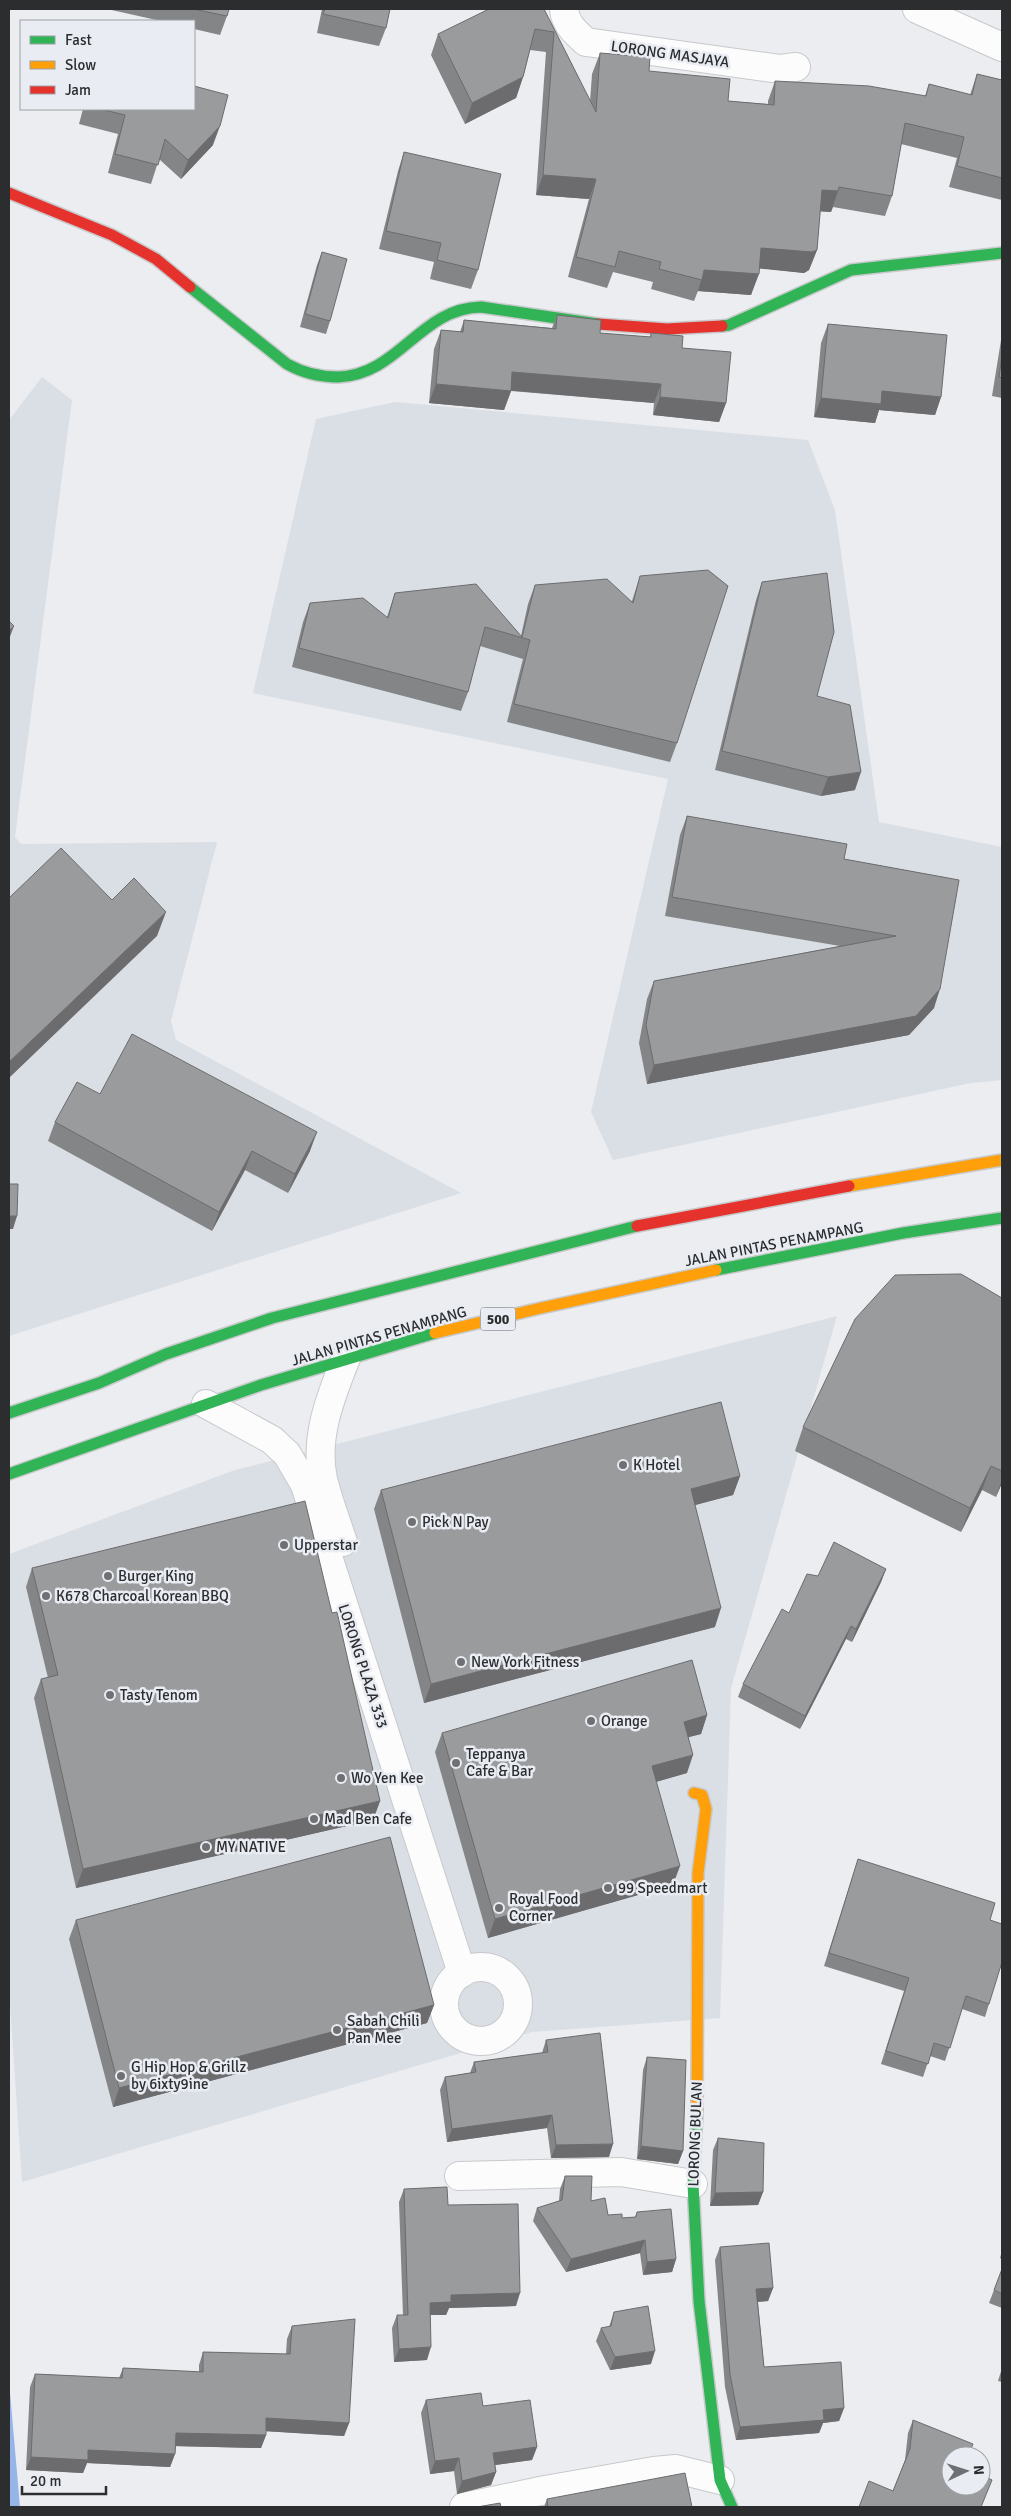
<svg xmlns="http://www.w3.org/2000/svg" width="1011" height="2516" viewBox="0 0 1011 2516" font-family="Signika,sans-serif">
<rect width="100%" height="100%" fill="#ebedf0"/>
<path fill="#dadfe6" d="M42 377 72 400 15 837 21 844 217 842 171 1021 176 1040 461 1193 9 1336V420Z
M395 402 808 440 835 510 879 822 1002 847V1080L971 1083 613 1160 591 1112 668 779 253 693 316 419Z
M837 1316 731 1688 720 2018 532 2032 22 2182 9 1989V1554L235 1470Z"/>
<path fill="#96b4e8" d="M9 2381 20 2507H9Z"/>
<g fill="none" stroke-linecap="round" stroke-linejoin="round">
<g stroke="#c7c9cb" stroke-width="30">
<path id="street" d="M564 9C565 24 576 33 586 42L780 69 796 67
M917 9 1002 47
M206 1404 272 1440 287 1454 305 1485 462 1973
M343 1542C336 1521 328 1500 323 1479 314 1437 331 1396 346 1358
M444 2004a37 37 0 1 1 74 0a37 37 0 1 1-74 0Z
M459 2176 621 2172 693 2184
M464 2507 545 2490 654 2471 676 2469 720 2480"/>
</g>
<g stroke="#c7c9cb" stroke-width="14">
<path id="fast" d="M190 287 287 364C303 373 320 377 338 377 399 375 420 308 481 307L598 324
M722 326 729 325 851 270 1002 253
M716 1270 903 1233 1002 1218
M9 1413 99 1383 166 1354 272 1318 637 1226
M9 1474 261 1385 435 1333
M697 2112 693 2184 699 2301 720 2480 732 2507"/>
</g>
<g stroke="#c7c9cb" stroke-width="14">
<path id="slow" d="M849 1186 1002 1160
M435 1333 541 1308 716 1270
M694 1793 702 1795 706 1809 698 1873 697 2112"/>
</g>
<g stroke="#c7c9cb" stroke-width="14">
<path id="jam" d="M9 193 112 235 156 259 190 287
M598 324 667 329 722 326
M637 1226 849 1186"/>
</g>
<use href="#street" stroke="#fcfcfd" stroke-width="28"/>
<use href="#fast" stroke="#30b455" stroke-width="11"/>
<use href="#slow" stroke="#ff9f0a" stroke-width="11"/>
<use href="#jam" stroke="#e5322d" stroke-width="11"/>
</g>
<path fill="#848587" d="M107 9H229L227 16 220 35 194 29V21H161Z
M322 9H390L386 28 379 46 317 33Z
M544 9 590 102 592 74 600 53 728 101 768 104V101L775 81 925 96 929 84 970 95 977 74 1002 80V200L949 187 957 158 901 144 892 196 885 216 833 207 831 212 820 211 817 250 809 270 804 273 759 268 751 295 698 291 694 301 651 289 653 282 613 272 607 288 568 277 589 199 536 195 546 52 530 50 523 77 516 98 465 124 431 55 438 34Z
M83 109H194L213 145 181 179 159 159 151 184 108 173 118 134 79 124Z
M404 152 478 270 471 289 430 279 434 262 379 249 398 171Z
M322 252 330 321 326 334 300 327 317 265Z
M557 315 600 333 650 337 651 333 682 348 726 403 719 422 653 415 654 403 511 391 504 410 429 403 434 349 441 330 460 332 464 320 552 328Z
M828 324 941 397 935 415 879 410 875 423 814 417 821 343Z
M1002 334V398L992 396Z
M640 576 677 743 670 762 507 722 523 659 480 646 468 692 461 711 292 667 303 622 310 603 387 617 395 593 521 636 528 604 535 585 632 601Z
M762 582 817 696 855 790 821 796 715 770 756 600Z
M687 816 844 859 959 880 934 1008 909 1035 647 1084 639 1043 647 999 654 981 840 946 665 916 680 835Z
M100 1094 310 1151 288 1193 245 1170 212 1231 48 1141 55 1122Z
M1002 1298V1483L996 1497 982 1490 961 1532 795 1451 803 1427Z
M740 1476 733 1495 695 1505 715 1627 424 1703 374 1509 381 1490Z
M32 1568 332 1613 380 1801 373 1820 76 1888 34 1698 41 1679 48 1678 26 1587Z
M886 1569 881 1582 852 1642 846 1639 800 1729 738 1697 743 1684 789 1613 818 1576Z
M707 1715 701 1734 689 1737 687 1773 656 1782 673 1885 488 1938 435 1752 442 1733Z
M858 1859 990 1920 989 2004 985 2017 962 2009 945 2061 930 2056 923 2077 881 2064 904 1991 824 1966Z
M76 1920 434 2005 427 2023 113 2107 69 1939Z
M546 2040 609 2157 551 2158 547 2128 447 2142 440 2090 445 2077 470 2073 474 2062 542 2053Z
M647 2057 683 2151 678 2164 637 2159 643 2070Z
M718 2138 763 2192 758 2205 710 2206 713 2150Z
M565 2176 591 2201 608 2215 622 2218 635 2217 637 2212 676 2259 672 2272 643 2275 640 2253 566 2272 533 2221 537 2208 559 2201 560 2189Z
M404 2189 448 2205 516 2306 449 2308 446 2315H430L427 2360 394 2362 392 2328 397 2315H403L399 2202Z
M720 2247 773 2288 768 2301 758 2302 764 2367 844 2408 839 2421 823 2423 819 2433 736 2440 725 2387 715 2260Z
M1002 2251V2259L1000 2258Z
M1002 2269V2308L989 2303Z
M614 2312 651 2364 610 2370 596 2341 601 2328 609 2327Z
M292 2326 349 2423 344 2436 266 2431V2435L261 2448 176 2446 175 2454 170 2467 87 2463 83 2473 26 2470 30 2387 35 2374 119 2378 123 2368 199 2372V2365L203 2352 286 2354 287 2339Z
M1002 2368V2382L998 2381Z
M426 2400 483 2406 537 2447 532 2460 495 2465 496 2472 491 2485 457 2494 454 2471 430 2474 421 2413Z
M913 2420 951 2486 893 2491 905 2460 908 2433Z
M547 2499 692 2507H544Z"/>
<path fill="#6c6c6e" d="M523 77 516 98 465 124 472 103Z
M220 126 213 145 181 179 188 160Z
M543 175 596 179 589 199 536 195Z
M822 190 838 191 831 212 814 211Z
M761 248 817 250 809 270 804 273 754 268Z
M704 270 759 274 751 295 698 291Z
M512 372 661 384 654 403 506 390Z
M436 384 511 391 504 410 429 403Z
M882 391 941 397 935 415 879 410 875 423 814 417 821 398Z
M660 397 726 403 719 422 653 415Z
M14 626 9 639V631Z
M861 772 855 790 821 796 828 777Z
M166 912 157 936 9 1078V1062Z
M940 989 934 1008 909 1035 647 1084 654 1065Z
M317 1132 310 1151 288 1193 295 1174Z
M252 1151 245 1170 212 1231 219 1212Z
M9 1216H17L13 1229H9Z
M991 1466 982 1490 961 1532 970 1508Z
M740 1476 733 1495 684 1508 691 1489Z
M1002 1479V1483L996 1497Z
M886 1569 881 1582 852 1642 856 1629Z
M721 1608 715 1627 424 1703 431 1684Z
M851 1626 846 1639 800 1729 805 1716Z
M707 1715 701 1734 677 1740 684 1722Z
M693 1755 687 1773 645 1785 652 1766Z
M380 1801 373 1820 76 1888 83 1869Z
M680 1866 673 1885 488 1938 495 1919Z
M434 2005 427 2023 113 2107 119 2088Z
M552 2115 547 2128 447 2142 452 2129Z
M613 2144 609 2157 551 2158 556 2145Z
M641 2146 683 2151 678 2164 637 2159Z
M763 2192 758 2205 710 2206 715 2193Z
M645 2240 640 2253 566 2272 571 2259Z
M676 2259 672 2272 643 2275 647 2262Z
M773 2288 768 2301 752 2302 756 2289Z
M520 2293 516 2306 449 2308 446 2315H425L430 2303 451 2295Z
M431 2347 427 2360 394 2362 399 2349Z
M655 2351 651 2364 610 2370 615 2357Z
M844 2408 839 2421 823 2423 819 2433 736 2440 740 2427 823 2410Z
M266 2418 349 2423 344 2436 262 2431Z
M176 2433 266 2435 261 2448 171 2446Z
M537 2447 532 2460 488 2466 493 2453Z
M88 2450 175 2454 170 2467 87 2463 83 2473 26 2470 31 2457Z
M459 2458 454 2471 430 2474 435 2461Z
M496 2472 491 2485 457 2494 462 2481Z"/>
<path fill="#9a9b9d" stroke="#6c6c6e" d="M193 9H229L227 16Z
M325 9H390L386 28 323 14Z
M489 9H544L596 112 600 53 650 57 649 71 730 79 728 101 774 105 775 81 869 86 926 96 929 84 972 95 977 74 1002 80V178L957 166 964 137 905 123 892 196 839 187 838 191 822 190 817 250 812 252 761 248 759 274 704 270 702 280 659 269 661 262 619 251 615 267 576 257 596 179 543 175 554 32 535 29 523 77 472 103 438 34Z
M194 86 228 95 220 126 188 160 165 139 158 165 115 154 125 115 100 109H194Z
M404 152 501 174 478 270 437 260 441 243 386 231Z
M322 252 347 259 330 321 305 314Z
M557 315 601 320 600 333 651 337V333L683 336 682 348 731 352 726 403 660 397 661 384 512 372 511 391 436 384 441 330 463 332 464 320 556 329Z
M828 324 947 335 941 397 882 391 881 404 821 398Z
M1002 356V378L999 377Z
M708 570 728 586 677 743 514 704 530 640 485 627 468 692 299 648 310 603 363 598 388 618 395 593 476 584 522 637 535 585 607 579 633 603 640 576Z
M827 573 834 632 817 696 850 705 861 772 828 777 722 751 762 582Z
M9 621 14 626 9 631Z
M687 816 847 844 844 859 959 880 940 989 916 1016 654 1065 646 1025 654 981 896 936 672 897Z
M61 848 112 900 134 878 166 912 9 1062V898Z
M132 1034 317 1132 295 1174 252 1151 219 1212 55 1122 77 1082 100 1094Z
M9 1184H18L17 1216H9Z
M961 1274 1002 1298V1471L991 1466 970 1508 803 1427 855 1319 895 1275Z
M721 1402 740 1476 691 1489 721 1608 431 1684 381 1490Z
M305 1501 332 1613 337 1612 380 1801 83 1869 41 1679 58 1675 32 1568Z
M834 1542 886 1569 856 1629 851 1626 805 1716 743 1684 782 1609 789 1613 807 1574 818 1576Z
M692 1660 707 1715 684 1722 693 1755 652 1766 680 1866 495 1919 442 1733Z
M390 1837 434 2005 119 2088 76 1920Z
M858 1859 995 1903 990 1920 1002 1924V1962L989 2004 966 1996 950 2048 934 2043 928 2064 886 2051 909 1978 829 1953Z
M600 2033 613 2144 556 2145 552 2115 452 2129 445 2077 476 2072 474 2062 548 2052 546 2040Z
M647 2057 686 2060 683 2151 641 2146Z
M718 2138 764 2143 763 2192 715 2193Z
M565 2176H592L591 2201 605 2198 608 2215 622 2214V2218L636 2217 637 2212 671 2209 676 2259 647 2262 645 2240 571 2259 537 2208 562 2200Z
M447 2187 448 2205 518 2204 520 2293 451 2295V2302L430 2303 431 2347 399 2349 397 2315H408L404 2189Z
M769 2243 773 2288 756 2289 764 2367 841 2362 844 2408 823 2410 824 2420 740 2427 730 2374 720 2247Z
M1002 2269V2294L994 2290Z
M648 2306 655 2351 615 2357 601 2328 611 2326 614 2312Z
M355 2319 349 2423 266 2418V2435L176 2433 175 2454 88 2450V2460L31 2457 35 2374 122 2378 123 2368 203 2372V2352L290 2354 292 2326Z
M481 2393 483 2406 530 2400 537 2447 493 2453 496 2472 462 2481 459 2458 435 2461 426 2400Z
M913 2420 973 2444 968 2456H951V2486H981V2475L992 2480 981 2507H859L869 2481 893 2491 910 2449Z
M685 2473 692 2507H548L547 2499Z
M500 2503 501 2507H477Z"/>
<g fill="#6e7073" stroke="#e9ecf2" stroke-width="2">
<circle cx="623" cy="1465" r="5"/>
<circle cx="412" cy="1522" r="5"/>
<circle cx="284" cy="1545" r="5"/>
<circle cx="108" cy="1576" r="5"/>
<circle cx="46" cy="1596" r="5"/>
<circle cx="461" cy="1662" r="5"/>
<circle cx="110" cy="1695" r="5"/>
<circle cx="591" cy="1721" r="5"/>
<circle cx="456" cy="1763" r="5"/>
<circle cx="341" cy="1778" r="5"/>
<circle cx="314" cy="1819" r="5"/>
<circle cx="206" cy="1847" r="5"/>
<circle cx="608" cy="1888" r="5"/>
<circle cx="499" cy="1908" r="5"/>
<circle cx="337" cy="2030" r="5"/>
<circle cx="121" cy="2076" r="5"/>
</g>
<g text-anchor="middle" stroke-width="5" stroke-linejoin="round" paint-order="stroke">
<rect fill="#e9ecf2" stroke="#64666a" stroke-width="1" x="480.5" y="1307.5" width="35" height="23" rx="4"/>
<g font-size="14" font-weight="bold" fill="#2b2d2f">
<text x="498" y="1324">500</text>
</g>
<g font-size="15" fill="#2b2d2f" stroke="#e9ecf2">
<text transform="translate(670 54) rotate(8)" y="5">LORONG MASJAYA</text>
<text transform="translate(774 1244) rotate(-11)" y="5">JALAN PINTAS PENAMPANG</text>
<text transform="translate(379 1336) rotate(-16)" y="5">JALAN PINTAS PENAMPANG</text>
<text transform="translate(363 1666) rotate(72)" y="5">LORONG PLAZA 333</text>
<text transform="translate(695 2134) rotate(-88)" y="5">LORONG BULAN</text>
</g>
<g font-size="15" fill="#2b2d2f" stroke="#e9ecf2" text-anchor="start">
<text x="633" y="1470">K Hotel</text>
<text x="422" y="1527">Pick N Pay</text>
<text x="294" y="1550">Upperstar</text>
<text x="118" y="1581">Burger King</text>
<text x="56" y="1601">K678 Charcoal Korean BBQ</text>
<text x="471" y="1667">New York Fitness</text>
<text x="120" y="1700">Tasty Tenom</text>
<text x="601" y="1726">Orange</text>
<text x="466" y="1759">Teppanya<tspan x="466" dy="17">Cafe &amp; Bar</tspan></text>
<text x="351" y="1783">Wo Yen Kee</text>
<text x="324" y="1824">Mad Ben Cafe</text>
<text x="216" y="1852">MY NATIVE</text>
<text x="618" y="1893">99 Speedmart</text>
<text x="509" y="1904">Royal Food<tspan x="509" dy="17">Corner</tspan></text>
<text x="347" y="2026">Sabah Chili<tspan x="347" dy="17">Pan Mee</tspan></text>
<text x="131" y="2072">G Hip Hop &amp; Grillz<tspan x="131" dy="17">by 6ixty9ine</tspan></text>
</g>
</g>
<rect width="1011" height="2516" fill="none" stroke="#2b2d2f" stroke-width="20"/>
<rect x="20" y="20" width="175" height="90" fill="#e9ecf2" stroke="#9da0a4"/>
<rect x="30" y="36" width="25" height="8" fill="#30b455" stroke="#9da0a4"/>
<text x="65" y="45" font-size="15" fill="#2b2d2f">Fast</text>
<rect x="30" y="61" width="25" height="8" fill="#ff9f0a" stroke="#9da0a4"/>
<text x="65" y="70" font-size="15" fill="#2b2d2f">Slow</text>
<rect x="30" y="86" width="25" height="8" fill="#e5322d" stroke="#9da0a4"/>
<text x="65" y="95" font-size="15" fill="#2b2d2f">Jam</text>
<g transform="translate(966 2471) rotate(86)"><circle r="24" fill="#e9ecf2" stroke="#9da0a4"/>
<path d="M0-4L9 19L0 12L-9 19Z" fill="#6e7073"/>
<text y="-8" font-size="14" font-weight="bold" text-anchor="middle" fill="#2b2d2f">N</text>
</g>
<path d="M22 2486v8h84v-8" fill="none" stroke="#2b2d2f" stroke-width="2.5"/>
<text x="30" y="2486" font-size="15" fill="#2b2d2f" stroke="#e9ecf2" stroke-width="4" paint-order="stroke">20 m</text>
</svg>
